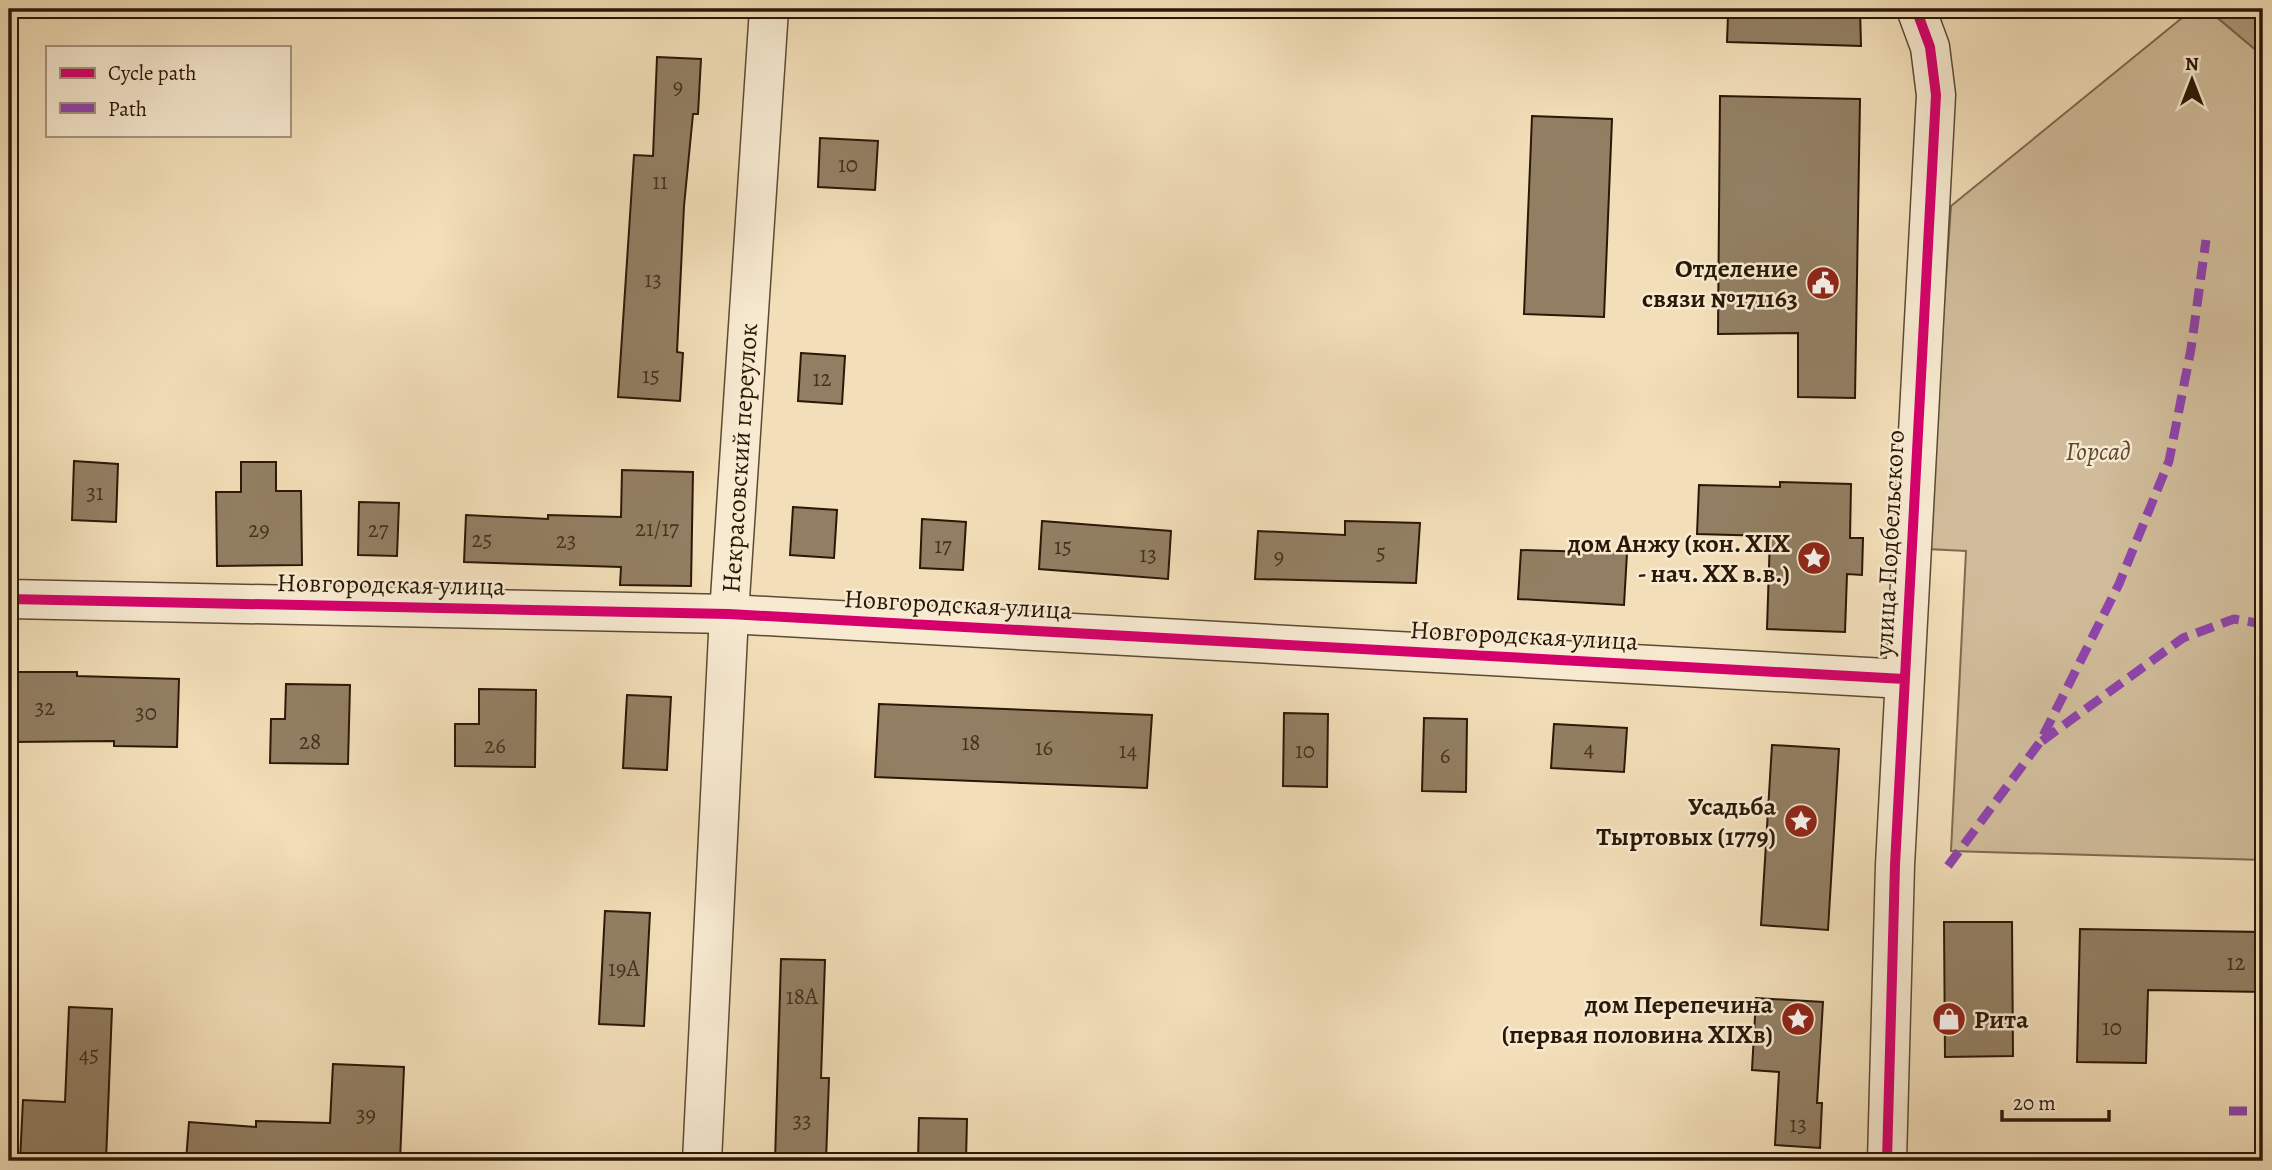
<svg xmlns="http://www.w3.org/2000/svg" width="2272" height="1170" viewBox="0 0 2272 1170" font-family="Alegreya,serif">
<rect width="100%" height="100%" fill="#f2deb8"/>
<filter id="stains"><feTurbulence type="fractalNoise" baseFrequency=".00286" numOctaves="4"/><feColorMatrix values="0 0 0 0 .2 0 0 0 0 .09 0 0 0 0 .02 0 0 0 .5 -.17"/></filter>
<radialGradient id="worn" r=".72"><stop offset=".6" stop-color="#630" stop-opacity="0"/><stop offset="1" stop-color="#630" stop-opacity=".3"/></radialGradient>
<path fill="#d0bc9a" stroke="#7d6a50" stroke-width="2" d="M2193 9H2207L2263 56V860L1951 851 1966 551 1927 549 1951 206Z"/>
<path fill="#ae9b7c" stroke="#79674d" stroke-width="2" d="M2207 9H2263V56Z"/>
<path fill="#927f63" stroke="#2a1807" stroke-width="2" d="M1742 9H1860L1861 46 1727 42 1728 15H1742Z
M657 57 701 59 698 114H693L684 206 677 352 683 353 680 401 618 397 634 155 653 156Z
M1720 96 1860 99 1855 398 1798 397V333L1718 334Z
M1532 116 1612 119 1604 317 1524 314Z
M820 138 878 141 875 190 818 187Z
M801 353 845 356 842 404 798 401Z
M74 461 118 464 116 522 72 520Z
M241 462H276V491H301L302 565 217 566 216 492H241Z
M622 470 693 472 691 586 620 585 621 567 464 562 466 515 548 519V515L621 517Z
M1780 482 1851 484 1850 538H1863L1862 575 1847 574 1845 632 1767 629 1770 536 1697 534 1699 485 1780 487Z
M359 502 399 503 397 556 358 555Z
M793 507 837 510 834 558 790 555Z
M922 519 966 522 963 570 920 568Z
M1042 521 1171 531 1168 579 1039 569Z
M1345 521 1420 523 1416 583 1255 579 1258 531 1345 535Z
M1521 550 1627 553 1624 605 1518 599Z
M13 672H77V676L179 679 177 747 114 746V741L13 742Z
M286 684 350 685 348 764 270 763 271 719H285Z
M479 689 536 690 535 767 455 766V724H479Z
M627 695 671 697 667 770 623 768Z
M879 704 1152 715 1147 788 875 777Z
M1284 713 1328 714 1327 787 1283 786Z
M1424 718 1467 719 1466 792 1422 791Z
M1554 724 1627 728 1624 772 1551 768Z
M1772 745 1839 749 1828 930 1761 925Z
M605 911 650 913 644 1026 599 1024Z
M1944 922H2012L2013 1056 1945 1057Z
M2080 929 2263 932V992L2148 990 2146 1063 2077 1062Z
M781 959 825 960 821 1078H829L826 1161H775Z
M1756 998 1823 1002 1817 1103H1822L1820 1148 1775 1145 1779 1072 1752 1070Z
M69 1007 112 1009 106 1161H20L23 1100 65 1102Z
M333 1064 404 1067 400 1161H186L189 1122 256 1127V1121L330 1123Z
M919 1118 967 1119 966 1161H918Z"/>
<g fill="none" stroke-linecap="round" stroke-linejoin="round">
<g stroke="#5c4a33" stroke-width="41">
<g id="minor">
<path d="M9 599 729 614 1904 679"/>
<path id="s1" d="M702 1161 729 614 769 9"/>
<path d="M1887 1161 1895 865 1936 95 1930 47 1916 9"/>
</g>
</g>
<use href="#minor" stroke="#f7ead1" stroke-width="38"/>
<path stroke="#8e44ad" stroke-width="9" stroke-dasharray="18 9" stroke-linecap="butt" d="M2042 741 2183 638 2234 619 2263 624
M1948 866 2040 742 2119 584 2169 461 2191 349 2206 240
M2229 1111H2263"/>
<g stroke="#f7ead1" stroke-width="15">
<path id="cycleway" d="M9 599 729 614 1904 679
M1887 1161 1895 865 1936 95 1930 47 1916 9"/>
</g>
<use href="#cycleway" stroke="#d6006c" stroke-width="10"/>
</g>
<defs>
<g id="civic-disc" transform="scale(1.75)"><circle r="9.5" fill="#8f2418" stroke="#f7ead1"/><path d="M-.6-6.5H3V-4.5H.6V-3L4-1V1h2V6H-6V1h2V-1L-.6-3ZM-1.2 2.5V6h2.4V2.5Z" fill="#fff"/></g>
<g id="sight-disc" transform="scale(1.75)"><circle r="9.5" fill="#8f2418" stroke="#f7ead1"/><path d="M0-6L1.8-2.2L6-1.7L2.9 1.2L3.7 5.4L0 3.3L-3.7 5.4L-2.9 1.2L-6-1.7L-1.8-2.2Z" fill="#fff"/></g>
<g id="shop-disc" transform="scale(1.75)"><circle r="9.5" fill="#8f2418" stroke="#f7ead1"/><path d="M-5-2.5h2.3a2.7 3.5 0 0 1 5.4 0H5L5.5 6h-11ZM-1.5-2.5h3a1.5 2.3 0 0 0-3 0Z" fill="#fff"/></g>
</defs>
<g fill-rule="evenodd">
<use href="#civic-disc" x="1823" y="283"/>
<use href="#sight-disc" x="1814" y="558"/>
<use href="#sight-disc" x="1801" y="821"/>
<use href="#sight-disc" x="1798" y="1019"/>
<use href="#shop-disc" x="1949" y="1019"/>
</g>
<g text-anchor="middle" stroke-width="5" stroke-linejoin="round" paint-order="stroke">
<g font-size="23" fill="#44321e">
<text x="678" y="94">9</text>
<text x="848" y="172">10</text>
<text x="660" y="189">11</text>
<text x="653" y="287">13</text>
<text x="651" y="383">15</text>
<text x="822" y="386">12</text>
<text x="95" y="500">31</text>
<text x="657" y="536">21/17</text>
<text x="259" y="537">29</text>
<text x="378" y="537">27</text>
<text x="482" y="547">25</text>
<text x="566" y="548">23</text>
<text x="943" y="553">17</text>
<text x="1063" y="554">15</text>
<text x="1381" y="560">5</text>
<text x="1148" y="562">13</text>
<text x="1279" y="564">9</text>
<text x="45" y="715">32</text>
<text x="146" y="720">30</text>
<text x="310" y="749">28</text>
<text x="971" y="750">18</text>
<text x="495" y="753">26</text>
<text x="1044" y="755">16</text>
<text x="1589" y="756">4</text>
<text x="1128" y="758">14</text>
<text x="1305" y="758">10</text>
<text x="1445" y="763">6</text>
<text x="2236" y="970">12</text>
<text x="624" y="976">19А</text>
<text x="802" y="1004">18А</text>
<text x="2112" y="1035">10</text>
<text x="89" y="1062">45</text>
<text x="366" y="1122">39</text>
<text x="802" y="1128">33</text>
<text x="1798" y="1132">13</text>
</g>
<g font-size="26" font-weight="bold" fill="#2a1807" stroke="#f7ead1" text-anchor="end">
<text x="1798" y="277">Отделение<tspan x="1798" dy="30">связи №171163</tspan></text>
<text x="1790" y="552">дом Анжу (кон. XIX<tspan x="1790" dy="30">- нач. XX в.в.)</tspan></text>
<text x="1776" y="815">Усадьба<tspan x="1776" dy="30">Тыртовых (1779)</tspan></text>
<text x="1773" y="1013">дом Перепечина<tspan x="1773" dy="30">(первая половина XIXв)</tspan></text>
<text x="1974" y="1028" text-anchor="start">Рита</text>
</g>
<g font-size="26" font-style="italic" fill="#5c4933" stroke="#f7ead1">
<text x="2098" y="460">Горсад</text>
</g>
<g font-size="26" fill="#2a1807" stroke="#f7ead1">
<text dy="9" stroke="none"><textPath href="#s1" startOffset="704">Некрасовский переулок</textPath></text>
<text transform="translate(1889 543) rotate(-87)" y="9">улица Подбельского</text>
<text transform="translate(391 584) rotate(1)" y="9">Новгородская улица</text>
<text transform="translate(958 604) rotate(3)" y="9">Новгородская улица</text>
<text transform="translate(1524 635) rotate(3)" y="9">Новгородская улица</text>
</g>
</g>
<rect width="2272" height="1170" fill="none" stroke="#f2deb8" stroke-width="35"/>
<rect x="10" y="10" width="2251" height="1149" fill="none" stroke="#2a1807" stroke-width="3.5"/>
<rect x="18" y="18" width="2237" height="1135" fill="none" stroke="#2a1807" stroke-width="2"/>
<rect x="46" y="46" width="245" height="91" fill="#f7ead1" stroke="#a59680" stroke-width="2"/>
<rect x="60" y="68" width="35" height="10" fill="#d6006c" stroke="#a59680" stroke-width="2"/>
<text x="108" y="80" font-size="21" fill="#2a1807">Cycle path</text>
<rect x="60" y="103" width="35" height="10" fill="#8e44ad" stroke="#a59680" stroke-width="2"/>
<text x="108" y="116" font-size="21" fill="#2a1807">Path</text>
<g transform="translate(2192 80)" stroke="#f7ead1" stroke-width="5" paint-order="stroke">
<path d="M0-5L12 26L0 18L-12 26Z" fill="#2a1807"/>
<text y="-10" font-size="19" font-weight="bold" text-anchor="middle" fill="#2a1807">N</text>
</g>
<path d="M2002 1110v10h107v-10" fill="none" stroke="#2a1807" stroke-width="3.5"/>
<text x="2013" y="1110" font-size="21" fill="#2a1807" stroke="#f7ead1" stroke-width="5" paint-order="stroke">20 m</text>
<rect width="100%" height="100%" filter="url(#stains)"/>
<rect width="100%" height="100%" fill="url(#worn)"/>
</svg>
